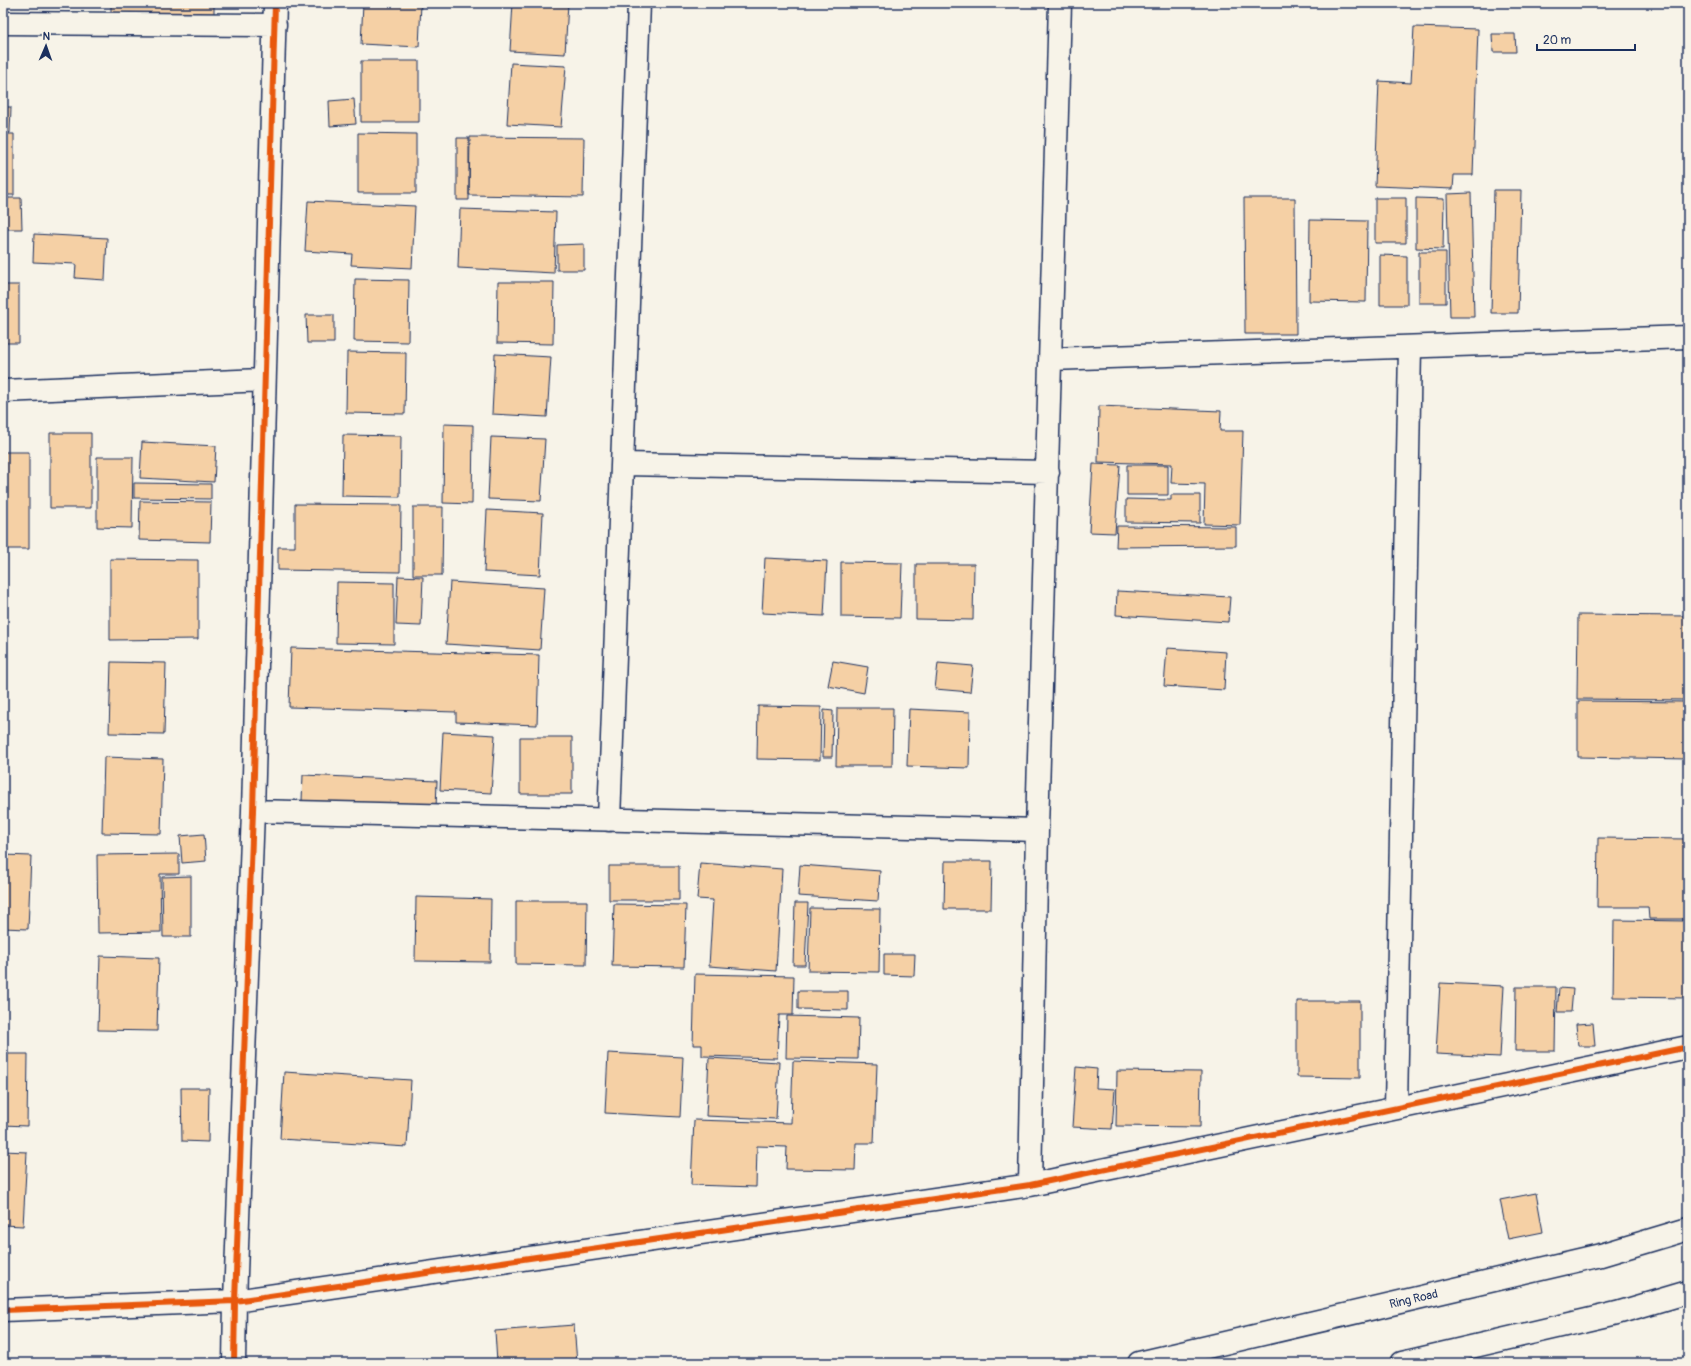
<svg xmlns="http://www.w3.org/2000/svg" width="1691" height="1366" viewBox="0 0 1691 1366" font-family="Pangolin,sans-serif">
<rect width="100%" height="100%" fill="#f7f3e8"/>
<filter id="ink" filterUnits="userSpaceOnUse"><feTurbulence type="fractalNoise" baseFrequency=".025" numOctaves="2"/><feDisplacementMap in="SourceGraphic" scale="8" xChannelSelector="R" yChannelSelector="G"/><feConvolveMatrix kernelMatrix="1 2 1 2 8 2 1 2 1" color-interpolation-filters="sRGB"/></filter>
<g filter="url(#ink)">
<path fill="#f5d0a5" stroke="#1b2f5e" d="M111 3H214V17L111 16Z
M363 3H421L419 47 361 44Z
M513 3H568L565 54 510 51Z
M1414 27 1478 29 1473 175H1454L1453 189 1375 186 1379 81 1411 83Z
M1492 34H1515L1516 52H1493Z
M361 61H419V122H361Z
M511 63 566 66 561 127 507 124Z
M354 99 356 124 330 126 329 101Z
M3 107H11L10 133 3 132Z
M358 133 416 134V193H358Z
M3 134H14V195H3Z
M470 137 584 138 583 197 469 195Z
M457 138H469V200H457Z
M1494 190H1521L1518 313H1491Z
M1471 193 1474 317H1450L1447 194Z
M3 198H21L22 229H3Z
M1244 198H1295L1296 334H1245Z
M1375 198H1406V243H1375Z
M1416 198 1444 199 1443 249 1416 248Z
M308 201 415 206 412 268 351 265 352 254 305 251Z
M460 209 556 212 554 273 458 268Z
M1310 220 1367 221 1366 302 1309 301Z
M34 234 107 238 105 280 75 278 76 264 33 262Z
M584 244V270H557V245Z
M1419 252H1446V303H1419Z
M1380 255 1407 256V305H1380Z
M355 279 409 280 408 342 354 341Z
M498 282H554L553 344 497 343Z
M3 285H19V343H3Z
M306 315H334V343H307Z
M347 352 406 353 405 414 346 413Z
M495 354 551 357 547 417 492 414Z
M1099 406 1221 411 1220 431H1243L1240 525 1204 524 1205 484 1171 483 1172 464 1098 462Z
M444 424 473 425 472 504 443 503Z
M50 433H91V508H50Z
M343 435 401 436 400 497 342 496Z
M491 437 545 439 541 501 488 499Z
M142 442 216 446 214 482 140 478Z
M3 452H29V549H3Z
M97 457H133L132 528 97 527Z
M1093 464 1120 465 1115 533 1089 532Z
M1127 465H1168V495H1127Z
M134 483 211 484V499L134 498Z
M1171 495H1200V523L1126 522V499L1171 500Z
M140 501 211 502 210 542 139 540Z
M295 504 401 505 400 572 278 570V547H295Z
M413 507H443L442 575H413Z
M487 510 543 513 540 575 484 572Z
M1117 526 1236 527V546L1116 547Z
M765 558 827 561 824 616 762 613Z
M110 559 198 560V639L110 640Z
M841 562 902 563 900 618 841 617Z
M916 564H974L973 620 916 619Z
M398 576 423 577 421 626 396 625Z
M337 582 394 583V644L336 643Z
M450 582 544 588 540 650 446 644Z
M1117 591 1230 597 1228 622 1116 615Z
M1578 615 1688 616V700L1577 699Z
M291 648 539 655 537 725 456 722V712L289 707Z
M1167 648 1226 652 1224 690 1164 686Z
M833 661 868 667 864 693 828 686Z
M111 662 166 663 164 734 109 733Z
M938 663 973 666 970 692 935 689Z
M1578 701 1688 702V759L1578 757Z
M758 706 821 707 820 760 757 759Z
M837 708H893L892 766H836Z
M909 709 970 712 969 768 907 766Z
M824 710 833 711 832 757H823Z
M443 732 495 735 491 793 440 790Z
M520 737H572V794H520Z
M104 757 163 759 161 834 102 833Z
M303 775 437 781 436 808 302 801Z
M204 834 206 861 182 863 180 836Z
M1598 838 1688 839V919H1649L1648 907H1597Z
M179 854V874H160L161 932 98 933 97 855Z
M3 855 31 856 28 929 3 928Z
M945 861H992L991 909H944Z
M700 863 782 869 776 971 709 966 713 900 697 899Z
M800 865 880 871 878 901 798 896Z
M609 866H679V900H609Z
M191 876V937H163L162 877Z
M416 897 491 899 490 962 415 961Z
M516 901H587L586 965 516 964Z
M795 903H808L805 965H793Z
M614 904 686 905 684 967 612 966Z
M810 908 880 909 879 972 808 971Z
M1614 920 1688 921V998L1613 997Z
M884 954H915L914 976 884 975Z
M100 956 159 958 157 1031 98 1030Z
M695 974 794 976 793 1015H779L777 1058 702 1056V1045H693Z
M1440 983 1504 986 1500 1057 1436 1054Z
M1516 987H1556L1555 1051H1515Z
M1559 988 1573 989 1571 1012H1557Z
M798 991H848V1010L798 1009Z
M1297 1001H1360V1078L1297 1077Z
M787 1016 859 1018 858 1059 786 1058Z
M1593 1023 1595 1046H1578L1576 1024Z
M608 1053 683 1057 680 1117 605 1113Z
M3 1054H28L27 1126 3 1125Z
M709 1058 779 1062 776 1119 706 1116Z
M793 1061 877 1064 874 1143H856L855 1170 786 1169 787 1147 757 1146 756 1187 691 1185 694 1120 791 1123Z
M1076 1067 1097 1069 1096 1088 1115 1089 1112 1129 1072 1127Z
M1117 1071 1201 1072 1200 1127 1116 1126Z
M284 1072 411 1080 407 1147 280 1139Z
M181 1088H209L208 1142 182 1141Z
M3 1151 27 1152 23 1226 3 1225Z
M1536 1193 1543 1232 1508 1239 1500 1200Z
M574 1325 577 1363H497L495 1331Z"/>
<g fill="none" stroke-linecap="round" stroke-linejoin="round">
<g stroke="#1b2f5e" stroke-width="25">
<path id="minor" d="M3 23 275 25
M1051 359 1688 337
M3 391 264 380
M623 464 1048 472
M253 811 1037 830
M609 820 639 3
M1396 1108 1410 347
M1030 1185 1037 830 1060 3
M3 1310 235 1301 1030 1185 1688 1047
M234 1363 235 1301 253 811 275 3"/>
</g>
<g stroke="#1b2f5e" stroke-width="25">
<g id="major">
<path id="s1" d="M1139 1363 1601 1255 1688 1229"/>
<path d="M1402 1363 1617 1313 1688 1292"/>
</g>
</g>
<use href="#minor" stroke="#f7f3e8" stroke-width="22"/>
<use href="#major" stroke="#f7f3e8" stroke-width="22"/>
<g stroke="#f7f3e8" stroke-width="8">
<path id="cycleway" d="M3 1310 235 1301 1030 1185 1688 1047
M234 1363 235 1301 253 811 275 3"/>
</g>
<use href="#cycleway" stroke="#e8590c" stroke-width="6"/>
</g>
</g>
<g text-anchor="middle" stroke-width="3.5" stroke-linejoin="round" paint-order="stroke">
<g font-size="12" fill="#1b2f5e" stroke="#f7f3e8">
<text dy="4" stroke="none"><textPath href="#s1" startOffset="282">Ring Road</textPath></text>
</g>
</g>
<rect width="1691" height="1366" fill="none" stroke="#f7f3e8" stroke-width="16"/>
<rect x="8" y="8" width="1675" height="1350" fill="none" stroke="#1b2f5e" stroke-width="1.5" filter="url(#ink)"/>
<g transform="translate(46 46) rotate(2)" stroke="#f7f3e8" stroke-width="3" paint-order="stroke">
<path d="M0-3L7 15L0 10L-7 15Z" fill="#1b2f5e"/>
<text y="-6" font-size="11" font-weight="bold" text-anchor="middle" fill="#1b2f5e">N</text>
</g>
<path d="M1537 44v6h98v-6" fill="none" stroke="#1b2f5e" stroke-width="2"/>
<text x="1543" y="44" font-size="12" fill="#1b2f5e" stroke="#f7f3e8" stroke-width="3" paint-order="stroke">20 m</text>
</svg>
